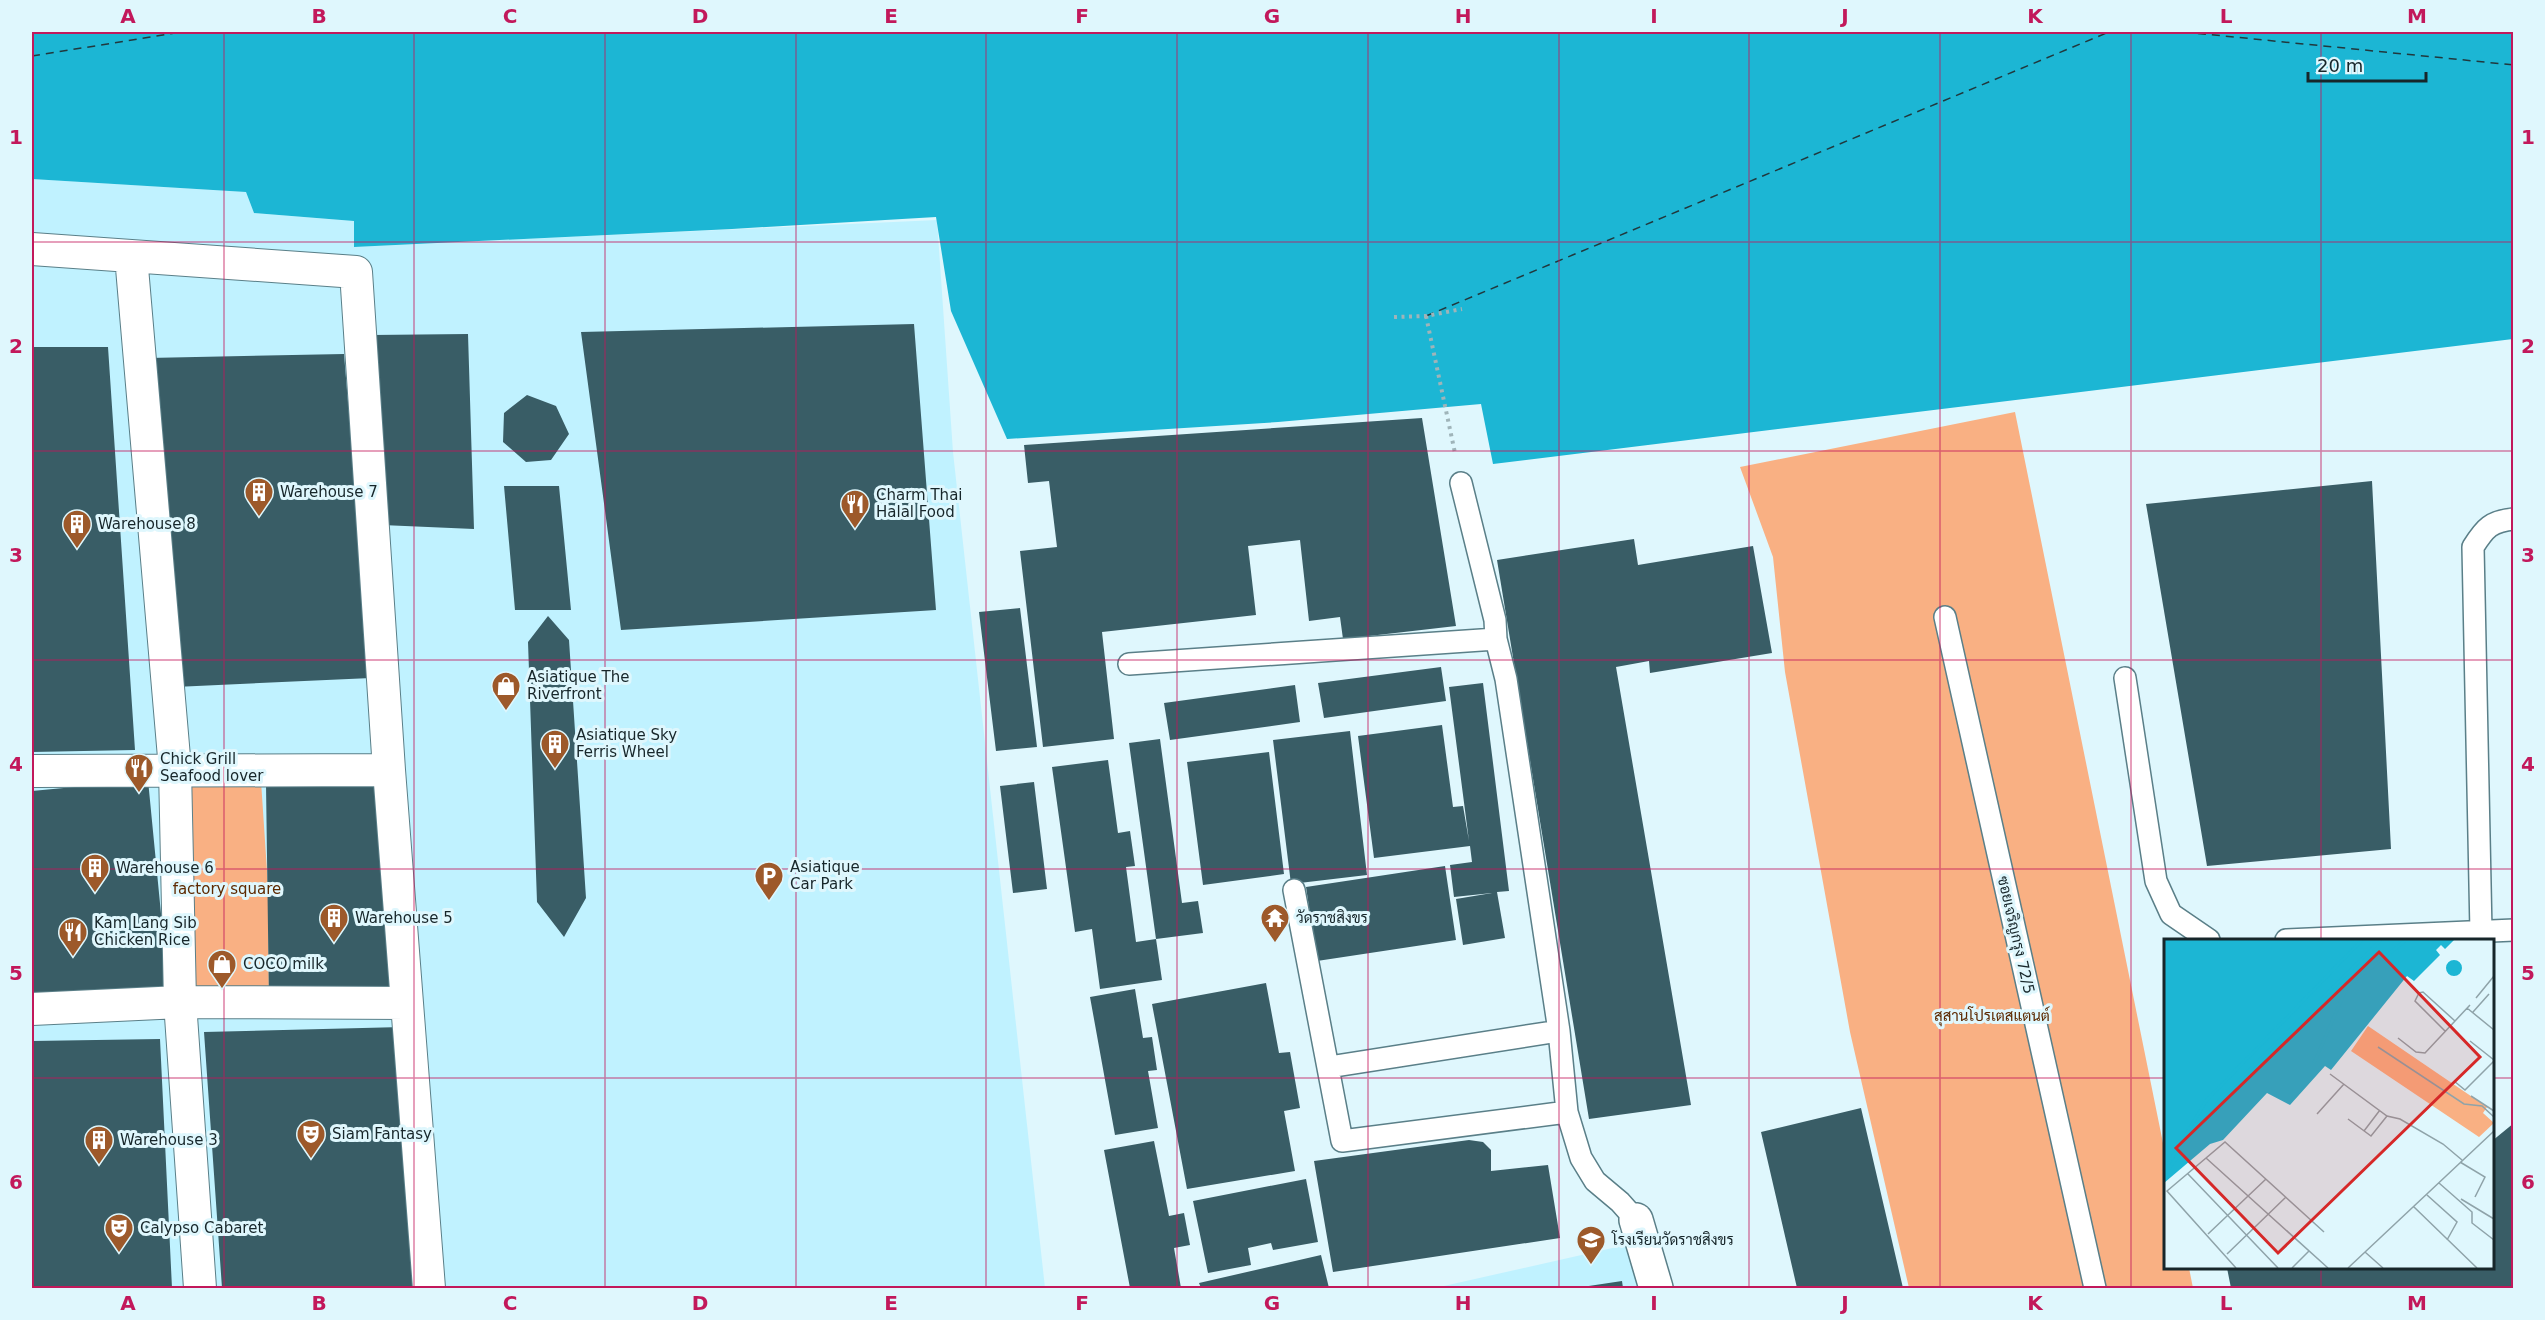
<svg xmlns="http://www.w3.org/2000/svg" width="2545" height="1320" viewBox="0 0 2545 1320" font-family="'DejaVu Sans',Sarabun,sans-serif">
<rect width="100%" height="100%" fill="#dff7fd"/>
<path fill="#c0f2ff" d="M32 179 246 192 254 213 354 221V247L937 220 953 452 1045 1288H32Z
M1639 1242 1653 1288H1435Z"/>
<path fill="#f9b083" d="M2015 412 2165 1153 2166 1268H2189L2193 1288H1909L1850 1032 1785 672 1773 557 1740 467Z
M182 779 261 781 268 886 269 1002 191 1003Z"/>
<path fill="#1cb6d4" d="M32 32H2513V339L1493 464 1481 404 1278 422 1007 439 951 311 936 217 732 229 354 247V221L254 213 246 192 32 179Z"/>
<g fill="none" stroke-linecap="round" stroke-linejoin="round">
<path stroke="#21383d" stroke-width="1.5" stroke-dasharray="8 6" stroke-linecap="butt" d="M2184 32 2514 65
M32 56 182 32
M1426 316 2109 32"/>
</g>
<path fill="#395d66" d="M914 324 936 610 621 630 581 332Z
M468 334 474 529 382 525 372 335Z
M32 347H108L135 750 32 752Z
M344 354 371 678 175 687 148 358Z
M527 395 556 406 569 434 551 460 526 462 503 442 504 413Z
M1422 418 1456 626 1343 639 1340 617 1309 621 1300 540 1248 546 1256 615 1102 632 1114 739 1043 747 1020 551 1057 547 1049 481 1028 483 1024 445Z
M2372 481 2391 849 2207 866 2146 504Z
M504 486H559L571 610H515Z
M1634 539 1638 565 1753 546 1772 653 1650 673 1649 661 1616 667 1691 1105 1589 1119 1497 560Z
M1020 608 1037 747 996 751 979 612Z
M548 616 569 640 586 898 564 937 537 902 528 642Z
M1441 667 1446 701 1324 718 1318 683Z
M1483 683 1509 891 1497 892 1505 938 1463 945 1456 899 1492 893 1454 897 1450 865 1472 862 1470 846 1374 858 1358 736 1442 725 1453 807 1463 806 1469 841 1449 687Z
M1295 685 1300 722 1170 740 1164 703Z
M1350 731 1367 875 1291 884 1273 740Z
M1160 739 1182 903 1198 901 1203 933 1156 939 1129 743Z
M1269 752 1284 874 1203 885 1187 762Z
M1108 760 1118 833 1130 831 1135 866 1126 867 1136 942 1156 939 1162 980 1100 989 1092 929 1075 932 1052 767Z
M381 779 407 1003 269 1002 266 784Z
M148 780 169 996 32 998V791Z
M1034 782 1047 889 1013 893 1000 786Z
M1445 866 1456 940 1317 961 1306 887Z
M1266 983 1279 1053 1290 1052 1300 1108 1284 1111 1295 1171 1187 1189 1152 1004Z
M1135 989 1143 1038 1152 1037 1157 1070 1148 1071 1158 1128 1115 1135 1090 997Z
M402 1027 415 1288H222L204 1032Z
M160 1039 172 1288H32V1041Z
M1861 1108 1903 1288H1797L1761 1132Z
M2514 1123V1288H2231L2227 1268H2492V1141Z
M1469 1140 1483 1142 1491 1150V1171L1548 1165 1560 1238 1333 1272 1314 1161Z
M1154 1141 1169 1216 1184 1213 1190 1245 1174 1248 1181 1288H1130L1104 1150Z
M1306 1179 1318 1242 1273 1250 1271 1243 1248 1248 1251 1265 1208 1273 1193 1201Z
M1321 1255 1329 1288H1201L1199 1283Z
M1622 1281 1623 1288H1582V1287Z"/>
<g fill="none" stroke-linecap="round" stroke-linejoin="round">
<g stroke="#5a7f88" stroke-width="24">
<path id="service" d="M1461 483 1495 620 1496 639 1506 679 1559 1031 1567 1112 1581 1158 1595 1181 1620 1202 1636 1220
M1945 617 2095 1288
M1129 664 1496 639
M2125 678 2156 881 2171 914 2209 940
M1294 890 1342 1141 1567 1112
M2481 932 2473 547C2485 528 2491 521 2514 519
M2286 940 2514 930
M1329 1067 1559 1031"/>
</g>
<g stroke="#5a7f88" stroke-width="34">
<path id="pedestrian" d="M32 249 356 272 389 770 429 1288
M131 256 175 769 180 1002 200 1288
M32 771 389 770
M32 1009 180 1002 407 1003"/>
</g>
<g stroke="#5a7f88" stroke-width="36">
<path id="minor" d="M1636 1220 1656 1288"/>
</g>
<path stroke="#9fb4b9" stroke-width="4" stroke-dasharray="3 4.5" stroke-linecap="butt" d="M1426 316 1455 453
M1394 317 1426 316 1462 309"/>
<use href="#service" stroke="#fff" stroke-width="21"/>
<use href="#pedestrian" stroke="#fff" stroke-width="32"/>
<use href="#minor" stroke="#fff" stroke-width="33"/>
</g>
<path fill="none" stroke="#c2185b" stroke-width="1.5" stroke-opacity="0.55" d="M224 32V1288M414 32V1288M605 32V1288M796 32V1288M986 32V1288M1177 32V1288M1368 32V1288M1559 32V1288M1749 32V1288M1940 32V1288M2131 32V1288M2321 32V940M32 242H2514M32 451H2514M32 660H2514M32 869H2514M32 1078H2166M2492 1078H2514M2321 1268V1288"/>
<defs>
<g id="building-pin" transform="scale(1.5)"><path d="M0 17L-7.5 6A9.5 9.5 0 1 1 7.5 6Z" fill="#9d592a" stroke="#dff7fd"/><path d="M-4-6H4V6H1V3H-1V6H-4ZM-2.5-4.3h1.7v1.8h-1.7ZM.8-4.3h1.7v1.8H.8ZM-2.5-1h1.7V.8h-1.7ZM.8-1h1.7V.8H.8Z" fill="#fff"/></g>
<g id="restaurant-pin" transform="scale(1.5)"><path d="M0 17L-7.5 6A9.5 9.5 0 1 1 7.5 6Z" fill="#9d592a" stroke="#dff7fd"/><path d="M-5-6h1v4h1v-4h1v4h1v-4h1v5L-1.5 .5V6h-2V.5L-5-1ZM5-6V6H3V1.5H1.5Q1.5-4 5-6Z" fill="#fff"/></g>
<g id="shop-pin" transform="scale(1.5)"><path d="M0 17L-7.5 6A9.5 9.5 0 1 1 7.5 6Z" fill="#9d592a" stroke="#dff7fd"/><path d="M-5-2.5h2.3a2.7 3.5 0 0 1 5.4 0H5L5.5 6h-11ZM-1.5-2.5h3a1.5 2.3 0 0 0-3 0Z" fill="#fff"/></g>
<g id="parking-pin" transform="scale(1.5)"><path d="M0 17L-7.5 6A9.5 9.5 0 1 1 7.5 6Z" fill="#9d592a" stroke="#dff7fd"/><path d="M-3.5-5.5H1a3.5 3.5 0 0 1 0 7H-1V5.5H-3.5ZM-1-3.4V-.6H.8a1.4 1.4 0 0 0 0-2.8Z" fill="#fff"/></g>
<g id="temple-pin" transform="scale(1.5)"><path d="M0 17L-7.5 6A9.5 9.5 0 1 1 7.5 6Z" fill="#9d592a" stroke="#dff7fd"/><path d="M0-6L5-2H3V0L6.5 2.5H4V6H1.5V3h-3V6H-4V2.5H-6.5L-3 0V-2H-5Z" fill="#fff"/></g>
<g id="theatre-pin" transform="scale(1.5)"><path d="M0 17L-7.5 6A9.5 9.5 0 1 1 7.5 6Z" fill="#9d592a" stroke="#dff7fd"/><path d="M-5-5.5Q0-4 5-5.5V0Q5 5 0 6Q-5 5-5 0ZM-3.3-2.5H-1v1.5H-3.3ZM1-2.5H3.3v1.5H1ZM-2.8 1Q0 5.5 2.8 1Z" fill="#fff"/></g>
<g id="school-pin" transform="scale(1.5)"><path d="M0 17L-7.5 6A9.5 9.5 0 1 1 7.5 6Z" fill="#9d592a" stroke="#dff7fd"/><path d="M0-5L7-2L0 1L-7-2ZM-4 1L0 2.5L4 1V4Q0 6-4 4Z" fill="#fff"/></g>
</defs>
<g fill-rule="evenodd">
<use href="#building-pin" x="259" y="492"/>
<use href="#restaurant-pin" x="855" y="504"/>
<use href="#building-pin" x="77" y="524"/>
<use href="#shop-pin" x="506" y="686"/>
<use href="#building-pin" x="555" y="744"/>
<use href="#restaurant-pin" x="139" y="768"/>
<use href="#building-pin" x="95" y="868"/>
<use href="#parking-pin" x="769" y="876"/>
<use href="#building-pin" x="334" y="918"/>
<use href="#temple-pin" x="1275" y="918"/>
<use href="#restaurant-pin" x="73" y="932"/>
<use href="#shop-pin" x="222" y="964"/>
<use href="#theatre-pin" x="311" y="1134"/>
<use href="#building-pin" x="99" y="1140"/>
<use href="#theatre-pin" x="119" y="1228"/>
<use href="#school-pin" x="1591" y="1240"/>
</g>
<g text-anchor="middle" stroke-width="6" stroke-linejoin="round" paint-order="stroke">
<g font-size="15" fill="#17262a" stroke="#dff7fd" text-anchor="start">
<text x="280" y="497">Warehouse 7</text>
<text x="876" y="500">Charm Thai<tspan x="876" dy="17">Halal Food</tspan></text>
<text x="98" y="529">Warehouse 8</text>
<text x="527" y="682">Asiatique The<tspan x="527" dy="17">Riverfront</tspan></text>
<text x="576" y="740">Asiatique Sky<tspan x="576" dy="17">Ferris Wheel</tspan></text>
<text x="160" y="764">Chick Grill<tspan x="160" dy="17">Seafood lover</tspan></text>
<text x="790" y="872">Asiatique<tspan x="790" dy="17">Car Park</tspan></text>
<text x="116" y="873">Warehouse 6</text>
<text x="355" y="923">Warehouse 5</text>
<text x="1296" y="923">วัดราชสิงขร</text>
<text x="94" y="928">Kam Lang Sib<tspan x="94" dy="17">Chicken Rice</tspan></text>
<text x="243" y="969">COCO milk</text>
<text x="332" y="1139">Siam Fantasy</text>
<text x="120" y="1145">Warehouse 3</text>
<text x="140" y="1233">Calypso Cabaret</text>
<text x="1612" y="1245">โรงเรียนวัดราชสิงขร</text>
</g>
<g font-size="15" fill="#5d2900" stroke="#dff7fd">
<text x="227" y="894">factory square</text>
<text x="1992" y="1021">สุสานโปรเตสแตนต์</text>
</g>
<g font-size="15" fill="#17262a" stroke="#dff7fd">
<text transform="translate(2016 935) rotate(77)" y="5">ซอยเจริญกรุง 72/5</text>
</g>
</g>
<g transform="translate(2164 939)">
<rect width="330" height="330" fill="#dff7fd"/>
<path d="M204 87 323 168 319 174 330 184 315 198 187 112Z" fill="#f9b083"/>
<path d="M0 1H290L281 10 277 6 272 11 276 16 250 42 243 37 167 131 161 127 126 166 103 154 59 201 46 205 0 244ZM282 29a8 8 0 1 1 16 0a8 8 0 1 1-16 0Z" fill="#1cb6d4"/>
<path fill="none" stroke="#1cb6d4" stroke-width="3" d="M150 124 183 48 242 1M0 232 42 162 198 1M0 236 58 158 217 1"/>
<path fill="none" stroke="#8fa3a9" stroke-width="1.5" d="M312 59 330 37M303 69 330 91M309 73 325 55M281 92 251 62 255 54 259 53 291 82M234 99 252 113 261 114 306 66M306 102 330 121M214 108 300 165 318 167 330 178M166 135 223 177 236 180 279 205 298 221M290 142 301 151 330 122M307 157 330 172M153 175 180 145M184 180 207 197 223 177M200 192 216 171M42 219 164 329M296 223 321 238 311 258M24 235 114 329M275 244 308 273V284L330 301M263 256 293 283 283 301M297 260 330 280M250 268 313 329M44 295 102 240M201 313 219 329M63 315 122 258M72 329 3 252 61 203 160 293M128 329 145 312M184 329 330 192"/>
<path fill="#d62828" fill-opacity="0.15" stroke="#d62828" stroke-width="3" d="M215 13 316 118 114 314 12 209Z"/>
<rect width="330" height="330" fill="none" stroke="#17262a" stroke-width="3"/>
</g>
<rect width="2545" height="1320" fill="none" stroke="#dff7fd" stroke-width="66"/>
<path d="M2308 72v9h118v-9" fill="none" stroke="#17262a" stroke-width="3"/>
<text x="2317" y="72" font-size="18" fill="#17262a" stroke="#dff7fd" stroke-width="4.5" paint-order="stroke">20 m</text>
<rect x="33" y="33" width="2479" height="1254" fill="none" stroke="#c2185b" stroke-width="2"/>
<g font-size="20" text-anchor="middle" font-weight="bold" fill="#c2185b">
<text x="128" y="23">A</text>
<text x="319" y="23">B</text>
<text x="510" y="23">C</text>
<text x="700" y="23">D</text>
<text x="891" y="23">E</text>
<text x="1082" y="23">F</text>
<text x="1272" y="23">G</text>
<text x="1463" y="23">H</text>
<text x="1654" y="23">I</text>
<text x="1845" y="23">J</text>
<text x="2035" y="23">K</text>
<text x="2226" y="23">L</text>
<text x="2417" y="23">M</text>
<text x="16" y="144">1</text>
<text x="2528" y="144">1</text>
<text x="16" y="353">2</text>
<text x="2528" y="353">2</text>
<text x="16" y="562">3</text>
<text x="2528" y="562">3</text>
<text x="16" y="771">4</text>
<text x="2528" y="771">4</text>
<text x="16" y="980">5</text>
<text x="2528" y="980">5</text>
<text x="16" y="1189">6</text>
<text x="2528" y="1189">6</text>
<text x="128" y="1310">A</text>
<text x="319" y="1310">B</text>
<text x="510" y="1310">C</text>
<text x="700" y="1310">D</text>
<text x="891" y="1310">E</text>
<text x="1082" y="1310">F</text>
<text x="1272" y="1310">G</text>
<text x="1463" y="1310">H</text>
<text x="1654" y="1310">I</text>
<text x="1845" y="1310">J</text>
<text x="2035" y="1310">K</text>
<text x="2226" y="1310">L</text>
<text x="2417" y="1310">M</text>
</g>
</svg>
